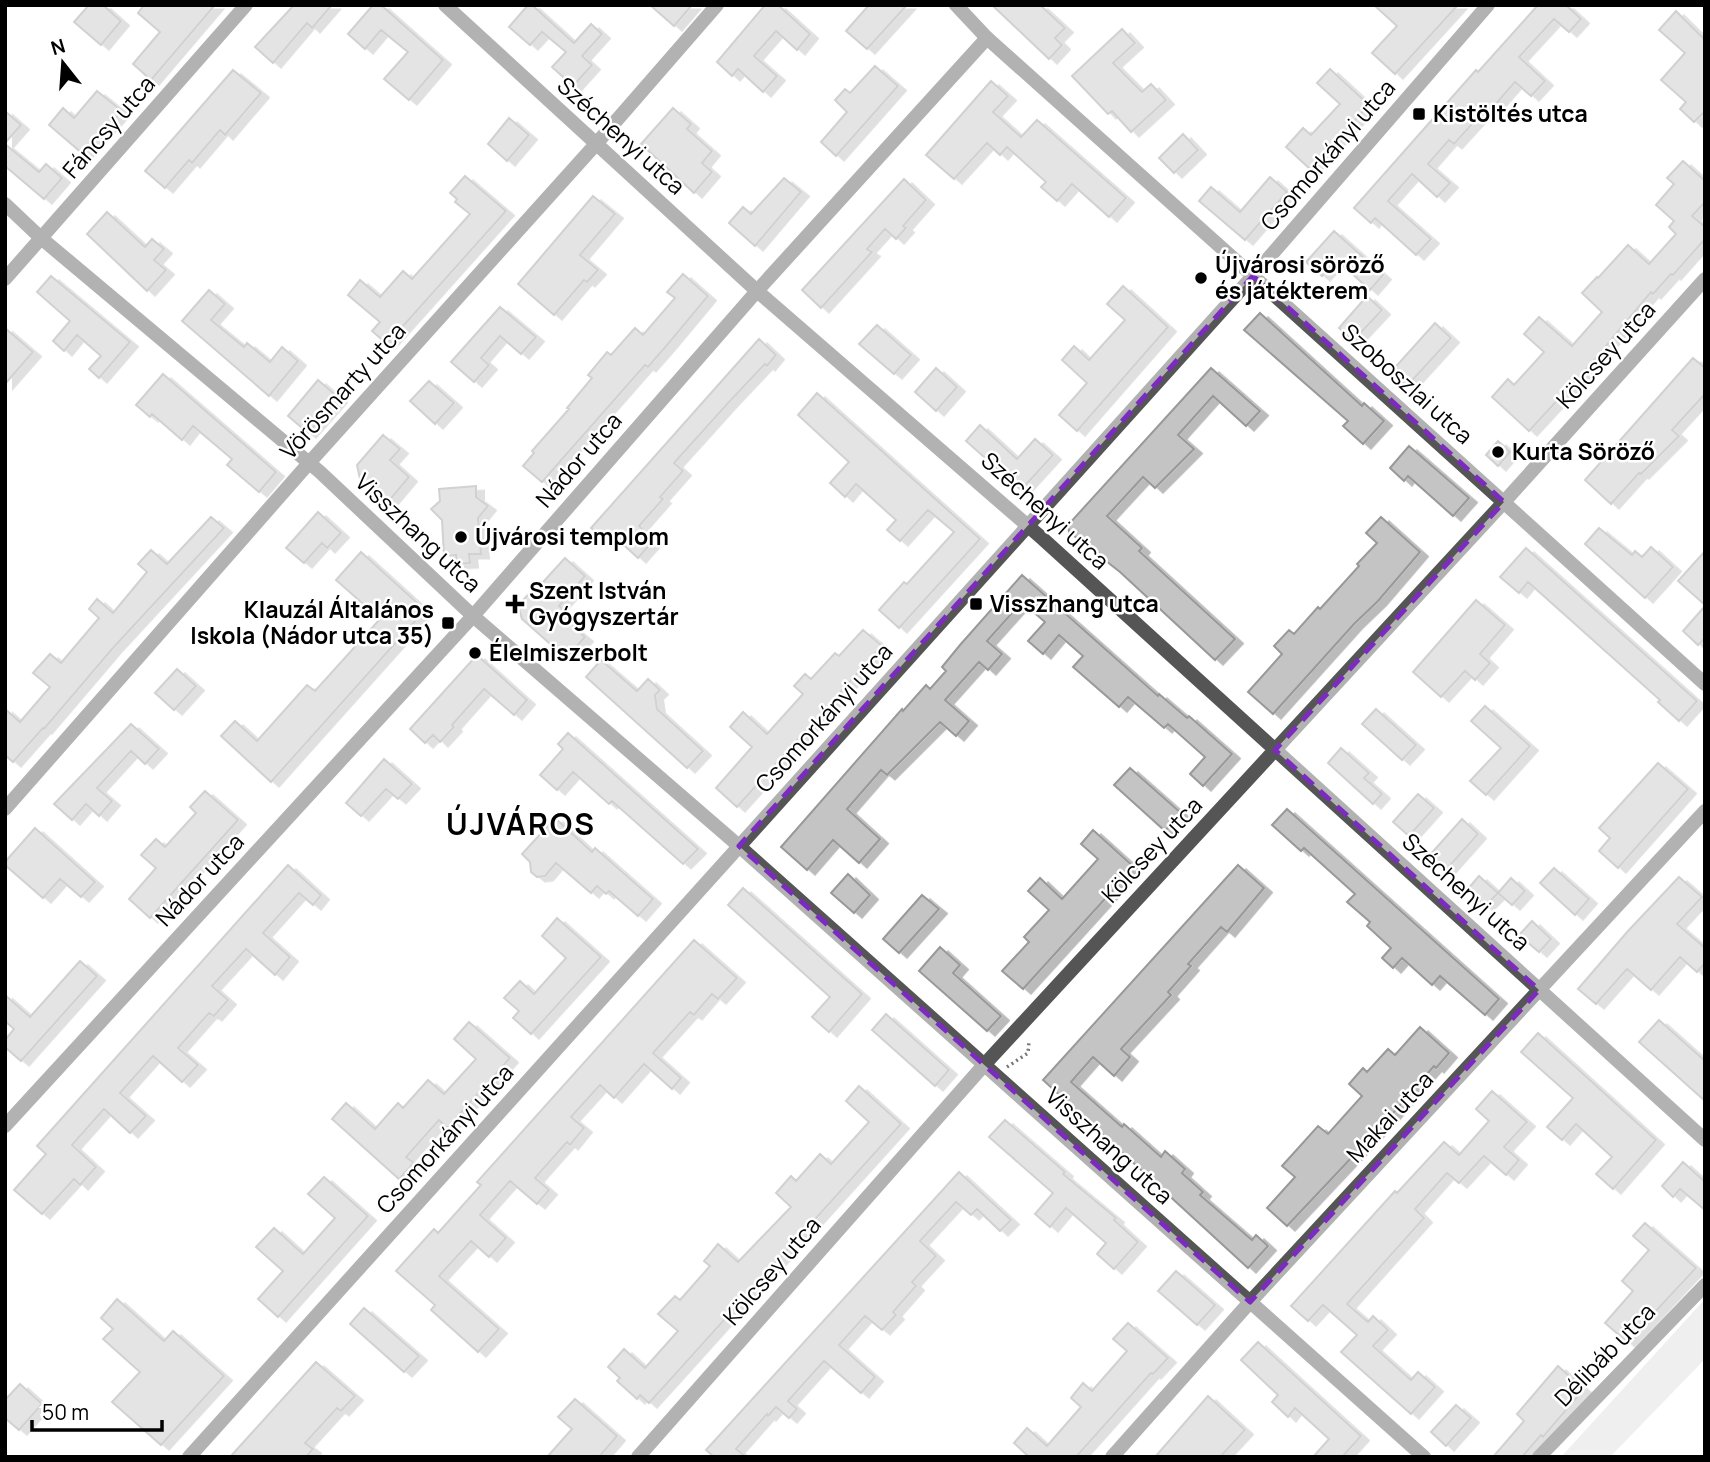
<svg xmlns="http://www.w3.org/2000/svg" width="1710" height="1462" viewBox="0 0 1710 1462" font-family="Manrope,sans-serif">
<defs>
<filter id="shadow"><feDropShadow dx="8" dy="4.5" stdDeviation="0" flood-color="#0004"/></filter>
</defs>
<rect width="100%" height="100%" fill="#fff"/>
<path fill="#dcdcdc" d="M1705 1299V1359L1610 1457H1561Z"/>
<path fill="#c4c4c4" stroke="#999" stroke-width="2" filter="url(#shadow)" d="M89 5H103L121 21 101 45 74 22Z
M144 5H215L151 80 133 64 160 32 138 13Z
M294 5H332L312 28 307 23 273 63 255 47Z
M373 5H381L443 60 409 100 384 79 408 52 381 30 365 49 348 34Z
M528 5H532L574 43 591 24 602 34 582 56 592 65 573 86 552 67 566 52 542 32 530 45 509 27Z
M650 5H692L674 26Z
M765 5H778L810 34 797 50 776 31 754 56 777 76 763 92 738 69 732 76 717 62Z
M869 5H907L867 49 846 31Z
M992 5H1040L1065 28 1055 38 1062 45 1049 59Z
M1374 5H1458L1395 74 1372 53 1397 26Z
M1538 5H1566L1581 19 1569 32 1554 19 1519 57 1545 81 1531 96 1515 82 1488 113 1485 110 1454 144 1449 140 1428 164 1450 183 1437 197 1412 174 1388 201 1431 239 1416 255 1375 218 1371 223 1354 208 1476 70 1478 72Z
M1676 11 1705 40V111L1694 122 1680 109 1686 102 1661 80 1685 53 1659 30Z
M1122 29 1135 43 1113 63 1142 92 1151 84 1166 100 1131 132 1112 111 1108 114 1072 76Z
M875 66 898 86 836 156 821 142 847 112 835 100 845 89 850 93Z
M1330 69 1369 105 1310 169 1286 147 1303 128 1311 135 1340 104 1317 83Z
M233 70 261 93 225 135 220 130 192 163 189 160 165 188 145 171Z
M991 81 1008 96 993 112 1021 137 1037 120 1126 198 1109 217 1072 184 1057 201 1041 187 1046 182 1007 147 1000 155 987 143 954 179 926 155Z
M97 91 122 111 83 154 49 125 63 108 74 118Z
M673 108 691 124 687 129 712 151 702 163 712 172 694 193 641 144Z
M5 111 21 125 5 143Z
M509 118 529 135 507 161 488 144Z
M1183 134 1198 150 1174 173 1159 158Z
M5 144 39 172 46 164 62 178 44 199 5 166Z
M1683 161 1705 181V202L1692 216 1705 227V239L1673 275 1671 274 1653 294 1651 292 1591 364 1529 431 1492 397 1508 379 1514 385 1544 352 1524 334 1539 317 1572 346 1602 312 1582 293 1597 277 1598 278 1628 245 1649 264 1676 234 1669 227 1674 221 1656 205 1674 184 1667 178Z
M465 176 506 211 387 344 372 331 380 322 348 295 360 280 380 297 403 271 412 279 470 214 455 202 457 199 450 193Z
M1270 177 1287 192 1245 240 1199 201 1211 187 1240 212Z
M784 178 801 192 755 246 729 223 743 207 751 214Z
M904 179 926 200 903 226 906 228 896 239 885 229 867 249 872 252 821 308 802 290Z
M593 196 615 214 580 255 598 270 587 282 584 280 554 315 518 284Z
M107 212 145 247 152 239 164 249 154 260 166 270 147 291 87 234Z
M1334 231 1383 275 1370 290 1337 260 1322 276 1306 262Z
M683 274 708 296 668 344 648 367 645 365 542 482 523 466 534 453 532 451 569 409 567 408 592 378 588 375 607 352 611 355 635 328 643 335 675 298 667 292Z
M51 276 130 342 99 378 89 369 101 356 77 335 64 351 53 341 70 321 37 292Z
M1123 286 1168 327 1077 431 1059 415 1087 383 1062 360 1074 346 1089 360 1125 320 1107 304Z
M209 290 225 304 211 320 244 347 247 343 270 362 282 347 298 361 269 396 182 321Z
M1367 296 1382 310 1353 341 1339 328Z
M500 307 536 337 521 354 500 336 481 358 489 365 474 382 451 362Z
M1260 313 1362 406 1364 403 1384 421 1363 444 1343 426 1348 421 1244 330Z
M1435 323 1451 338 1407 386 1391 372Z
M877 325 911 355 894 374 859 344Z
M5 328 33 352 5 384Z
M759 339 776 355 767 366 765 364 730 401 674 463 683 471 660 497 663 499 639 526 654 540 638 558 616 538 610 544 591 528Z
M1693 358 1705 368V394L1672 430 1679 436 1641 474 1639 473 1611 504 1585 480Z
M936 368 957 387 936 411 915 392Z
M1211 368 1260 411 1246 426 1213 396 1178 435 1194 449 1155 488 1143 477 1107 516 1142 548 1139 551 1235 639 1215 660 1120 572 1069 532 1068 525Z
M163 374 276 472 259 492 227 465 232 459 193 426 182 440 152 414 150 417 136 405Z
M318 380 339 398 308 433 288 416Z
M429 381 454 403 435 424 410 401Z
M817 393 980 539 899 628 879 610 904 582 907 584 954 532 928 510 900 541 887 530 896 520 856 484 845 497 830 483 849 462 798 415Z
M980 425 1017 459 1035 439 1053 455 1021 490 966 441Z
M383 435 400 449 390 460 409 477 388 502 360 479 357 465Z
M1498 441 1510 452 1498 466 1486 455Z
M1409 446 1469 498 1453 516 1408 476 1404 481 1390 468Z
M476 486V497L488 506 478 518 481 554H469L470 563 457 564 456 555 444 556 442 520 431 509 440 501 439 489Z
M318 512 341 533 327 548 322 543 304 563 286 548Z
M211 517 224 528 113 648 44 729 43 728 13 762 5 755V709L20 722 50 687 33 673 50 654 61 663 99 618 89 609 97 599 113 613 147 572 138 564 151 550 167 564Z
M1381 517 1420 552 1378 601 1354 624 1273 714 1248 692 1282 654 1274 646 1289 630 1294 634 1318 607 1320 609 1359 566 1357 564 1377 543 1366 533Z
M1599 528 1632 555 1635 551 1642 557 1651 547 1673 567 1645 598 1585 544Z
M1526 548 1697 701 1679 721 1658 702 1660 700 1528 582 1519 593 1500 577Z
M1705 551V605L1678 581Z
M361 552 425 610 271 782 221 736 235 721 257 741 307 685 315 691 380 619 336 580Z
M565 558 585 576 559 606 578 622 573 627 585 637 566 658 522 619 518 606 532 590 534 592Z
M1022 575 1158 696 1159 694 1187 718 1189 716 1232 754 1203 786 1190 774 1205 757 1168 724 1164 728 1128 697 1119 707 1073 667 1083 656 1059 635 1043 654 1028 641 1045 622 1022 602 987 641 1002 654 988 670 979 662 945 700 969 721 956 736 940 722 887 775 881 770 847 809 880 839 859 863 833 840 807 870 781 847 902 709 903 711 926 685 930 689 946 671 942 667 960 645Z
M1476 600 1505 625 1480 654 1490 663 1475 680 1465 671 1441 697 1413 672Z
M1705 606V638L1698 645 1683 631Z
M863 630 882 646 737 807 716 788 752 747 730 727 743 712 767 734 803 694 794 686 805 674 811 679 835 653 839 656Z
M477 655 527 700 514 715 484 689 452 725 454 727 440 742 433 735 425 743 410 729Z
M601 660 637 691 648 679 660 690 655 695 657 709 703 751 687 768 586 677Z
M177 669 196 686 174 710 155 693Z
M1485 706 1530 746 1486 795 1470 781 1501 748 1471 721Z
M1376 709 1416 745 1402 760 1362 724Z
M131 724 159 749 145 764 131 751 97 788 112 801 99 816 86 804 72 820 54 804Z
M568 733 698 849 683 864 612 801 609 804 573 772 557 790 540 775 563 749 558 744Z
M1341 748 1369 773 1364 778 1382 794 1373 804 1328 763Z
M384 759 412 784 398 799 386 789 361 816 346 803Z
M1658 763 1688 789 1618 868 1599 851 1610 838 1599 828Z
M1130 768 1181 813 1165 831 1114 785Z
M205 791 238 820 150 918 129 899 156 868 141 855 156 839 165 847 196 813 190 807Z
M1418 794 1434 808 1409 836 1393 822Z
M1287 809 1499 999 1485 1015 1440 976 1432 985 1402 958 1393 968 1382 958 1391 948 1367 926 1370 922 1347 902 1355 894 1304 848 1301 851 1272 825Z
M555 818 592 852 595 848 653 899 638 916 609 891 606 894 597 886 591 893 556 863 545 876 537 877 531 872 530 862 522 854Z
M1462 819 1478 834 1445 871 1429 856Z
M35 828 95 882 81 897 60 879 43 898 5 865V862Z
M1093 830 1134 867 1023 989 1002 971 1029 942 1024 937 1049 910 1028 891 1040 878 1062 899 1098 859 1081 844Z
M288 865 321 895 313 905 299 893 263 933 290 957 275 975 246 949 212 986 228 1000 214 1016 209 1013 178 1048 198 1065 182 1082 153 1056 120 1093 146 1116 130 1133 104 1109 72 1145 96 1167 80 1185 74 1179 42 1214 14 1190 46 1154 37 1146Z
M1238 865 1264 888 1227 932 1221 927 1188 964 1191 966 1168 992 1171 995 1121 1049 1130 1057 1114 1076 1093 1057 1071 1082 1122 1127 1124 1124 1161 1157 1165 1151 1185 1169 1182 1173 1203 1192 1200 1195 1252 1240 1256 1235 1268 1246 1248 1268 1043 1080Z
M1554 868 1589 899 1575 915 1540 883Z
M848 874 870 895 854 913 831 893Z
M1479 876 1498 893 1485 906 1467 890Z
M1679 877 1702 897 1677 924 1705 948V963L1697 972 1680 957 1651 990 1627 969 1596 1004 1578 989 1628 931Z
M1511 878 1525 891 1512 905 1498 893Z
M743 888 862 994 829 1032 812 1017 830 997 728 905Z
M922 895 939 909 899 953 883 939Z
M557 918 601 957 531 1034 513 1018 519 1011 504 998 520 981 534 994 566 958 542 936Z
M1532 921 1551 939 1539 952 1519 935Z
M694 940 737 978 718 999 712 994 694 1015 690 1012 653 1053 681 1078 672 1089 644 1064 614 1098 600 1085 571 1117 584 1128 570 1145 567 1142 535 1178 549 1190 537 1204 510 1181 480 1215 506 1238 489 1257 471 1241 439 1276 499 1329 478 1352 431 1310 435 1305 396 1271 434 1229 438 1233 481 1185 477 1182Z
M940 947 960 965 953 973 1001 1016 987 1031 919 971Z
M80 961 97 976 21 1061 5 1047V1040L14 1029 5 1021V995L30 1017Z
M886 1014 949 1070 935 1086 872 1030Z
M1659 1020 1705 1061V1101L1639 1042Z
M469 1022 510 1058 447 1128 439 1120 406 1157 414 1163 399 1179 332 1119 346 1103 375 1129 398 1103 403 1108 428 1080 444 1094 476 1059 454 1039Z
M1420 1027 1449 1053 1436 1068 1434 1066 1388 1119 1287 1226 1267 1208 1295 1177 1282 1166 1318 1126 1328 1134 1362 1096 1349 1084 1363 1068 1367 1072 1388 1049 1395 1055Z
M1538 1033 1656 1140 1613 1189 1596 1174 1612 1157 1576 1124 1562 1140 1547 1127 1573 1098 1521 1052Z
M859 1086 901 1124 670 1380 649 1403 640 1395 637 1399 617 1381 620 1378 608 1367 624 1349 645 1368 678 1331 658 1314 675 1296 680 1300 710 1266 704 1261 718 1244 738 1262 791 1207 776 1193 791 1176 796 1181 820 1154 831 1164 869 1122 846 1101Z
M1492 1091 1527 1122 1504 1147 1519 1160 1506 1175 1484 1156 1459 1183 1447 1173 1415 1209 1424 1218 1347 1304 1368 1322 1373 1316 1388 1330 1373 1346 1411 1380 1418 1372 1435 1387 1411 1414 1341 1352 1357 1335 1323 1305 1308 1321 1291 1306 1395 1191 1397 1193 1444 1142 1459 1155 1489 1121 1476 1109Z
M1005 1120 1065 1172 1063 1174 1116 1218 1114 1220 1138 1242 1114 1269 1097 1254 1106 1243 1066 1208 1050 1227 1035 1214 1053 1193 989 1137Z
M1683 1162 1705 1182V1210L1680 1189 1673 1197 1662 1186Z
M959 1172 1011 1220 1000 1231 977 1209 971 1215 956 1202 920 1241 936 1256 912 1282 916 1286 893 1312 896 1315 882 1330 865 1316 839 1345 875 1377 861 1393 824 1361 788 1401 797 1409 789 1418 776 1407 768 1416 767 1414 736 1449 746 1457H714L706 1450Z
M324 1177 368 1216 278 1317 258 1299 283 1271 256 1247 274 1228 303 1254 335 1218 308 1194Z
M1645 1223 1696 1268 1627 1342 1605 1323 1633 1291 1622 1281 1649 1250 1633 1236Z
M1176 1271 1215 1305 1197 1325 1158 1291Z
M117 1299 164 1341 173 1331 224 1376 161 1445 112 1402 140 1372 103 1339 113 1329 101 1318Z
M364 1308 419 1356 404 1372 350 1324Z
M1128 1323 1168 1358 1153 1374 1151 1373 1076 1457H1029L1014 1443 1027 1428 1047 1446 1081 1407 1071 1398 1083 1383 1092 1391 1127 1351 1113 1339Z
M1258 1342 1361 1436 1342 1457H1313L1329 1439 1295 1408 1288 1417 1272 1402 1278 1395 1241 1360Z
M316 1362 355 1396 341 1411 337 1408 305 1443 313 1449 306 1457H230Z
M1558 1366 1584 1389 1543 1437 1541 1435 1522 1457H1493L1524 1421 1517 1414Z
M20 1384 42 1404 19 1430 5 1418V1400Z
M1208 1396 1245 1430 1220 1457H1155Z
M575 1399 617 1436 599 1457H547L572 1429 558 1417Z
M1456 1405 1471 1418 1446 1446 1431 1432Z"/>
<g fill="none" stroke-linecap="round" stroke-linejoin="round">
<path stroke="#777" stroke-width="3.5" stroke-dasharray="2 3.5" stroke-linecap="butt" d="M1007 1067 1028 1053 1029 1041"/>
<path stroke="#555" stroke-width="14" d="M445 5 757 291 1043 539 1705 1140
M5 204 41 238 320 472 473 616 739 846 1424 1457
M1253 276 1705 684
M5 279 246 5
M5 809 309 463 596 144 717 5
M5 1126 473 616 757 291 987 38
M638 1457 984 1065 1504 502 1705 279
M1112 1457 1250 1302 1705 811
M1539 1457 1705 1285"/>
<path stroke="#555" stroke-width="14" d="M956 5 987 38 1253 276
M189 1457 1253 276 1488 5"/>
</g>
<path d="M0 0H1710V1462H0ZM1253 276 1504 502 1275 750 1539 990 1250 1302 739 846Z" fill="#fff" fill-opacity=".55" fill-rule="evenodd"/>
<path fill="none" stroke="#7b2cbf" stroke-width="5" stroke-dasharray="14 9" stroke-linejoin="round" d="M1253 276 1504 502 1275 750 1539 990 1250 1302 739 846Z"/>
<g fill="#000" stroke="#fff" stroke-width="2.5">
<rect x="1412" y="107" width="14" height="14" rx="3.5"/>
<circle cx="1201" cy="278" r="7"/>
<circle cx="1498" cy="452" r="7"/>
<circle cx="461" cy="537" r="7"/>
<path d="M511.5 593.5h7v7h7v7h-7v7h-7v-7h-7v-7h7z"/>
<rect x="969" y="597" width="14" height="14" rx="3.5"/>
<rect x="441" y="616" width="14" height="14" rx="3.5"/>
<circle cx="475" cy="653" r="7"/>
</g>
<g text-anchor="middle" stroke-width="5" stroke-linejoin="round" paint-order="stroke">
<g font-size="23" font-weight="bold" fill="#000" stroke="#fff" text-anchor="start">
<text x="1433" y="122">Kistöltés utca</text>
<text x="1215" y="273">Újvárosi söröző<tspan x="1215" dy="26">és játékterem</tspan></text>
<text x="1512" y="460">Kurta Söröző</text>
<text x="475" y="545">Újvárosi templom</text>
<text x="529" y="599">Szent István<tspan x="529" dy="26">Gyógyszertár</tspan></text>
<text x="990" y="612">Visszhang utca</text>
<text x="434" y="618" text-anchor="end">Klauzál Általános<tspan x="434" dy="26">Iskola (Nádor utca 35)</tspan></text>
<text x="489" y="661">Élelmiszerbolt</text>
</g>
<g font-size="23" fill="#000" stroke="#fff">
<text transform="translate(109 127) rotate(-49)" y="8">Fáncsy utca</text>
<text transform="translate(621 136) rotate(42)" y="8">Széchenyi utca</text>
<text transform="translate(1328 155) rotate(-49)" y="8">Csomorkányi utca</text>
<text transform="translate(1606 355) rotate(-48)" y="8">Kölcsey utca</text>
<text transform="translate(1407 384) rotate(42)" y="8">Szoboszlai utca</text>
<text transform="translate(343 391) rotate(-48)" y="8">Vörösmarty utca</text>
<text transform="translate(579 460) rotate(-49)" y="8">Nádor utca</text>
<text transform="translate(1045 511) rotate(42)" y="8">Széchenyi utca</text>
<text transform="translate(418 533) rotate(43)" y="8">Visszhang utca</text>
<text transform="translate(824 718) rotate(-48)" y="8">Csomorkányi utca</text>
<text transform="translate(1152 850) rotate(-47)" y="8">Kölcsey utca</text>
<text transform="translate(200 880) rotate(-47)" y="8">Nádor utca</text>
<text transform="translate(1466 892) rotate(42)" y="8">Széchenyi utca</text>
<text transform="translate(1390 1117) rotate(-47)" y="8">Makai utca</text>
<text transform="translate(445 1139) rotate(-48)" y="8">Csomorkányi utca</text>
<text transform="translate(1109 1146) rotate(42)" y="8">Visszhang utca</text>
<text transform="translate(772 1271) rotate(-49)" y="8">Kölcsey utca</text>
<text transform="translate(1605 1355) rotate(-46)" y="8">Délibáb utca</text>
</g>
<g font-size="30" font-weight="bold" letter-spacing="2" fill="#000" stroke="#fff">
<text x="521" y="835">ÚJVÁROS</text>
</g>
</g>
<rect width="1710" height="1462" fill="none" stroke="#000000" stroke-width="14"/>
<g transform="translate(63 63) rotate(343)" stroke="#ffffff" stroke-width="5" paint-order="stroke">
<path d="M0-5L12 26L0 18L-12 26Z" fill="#000000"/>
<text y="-10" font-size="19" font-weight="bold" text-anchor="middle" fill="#000000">N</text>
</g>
<path d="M32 1420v10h130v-10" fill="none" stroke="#000000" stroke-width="3.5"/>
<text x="42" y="1420" font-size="21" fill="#000000" stroke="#ffffff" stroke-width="5" paint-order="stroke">50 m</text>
</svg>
